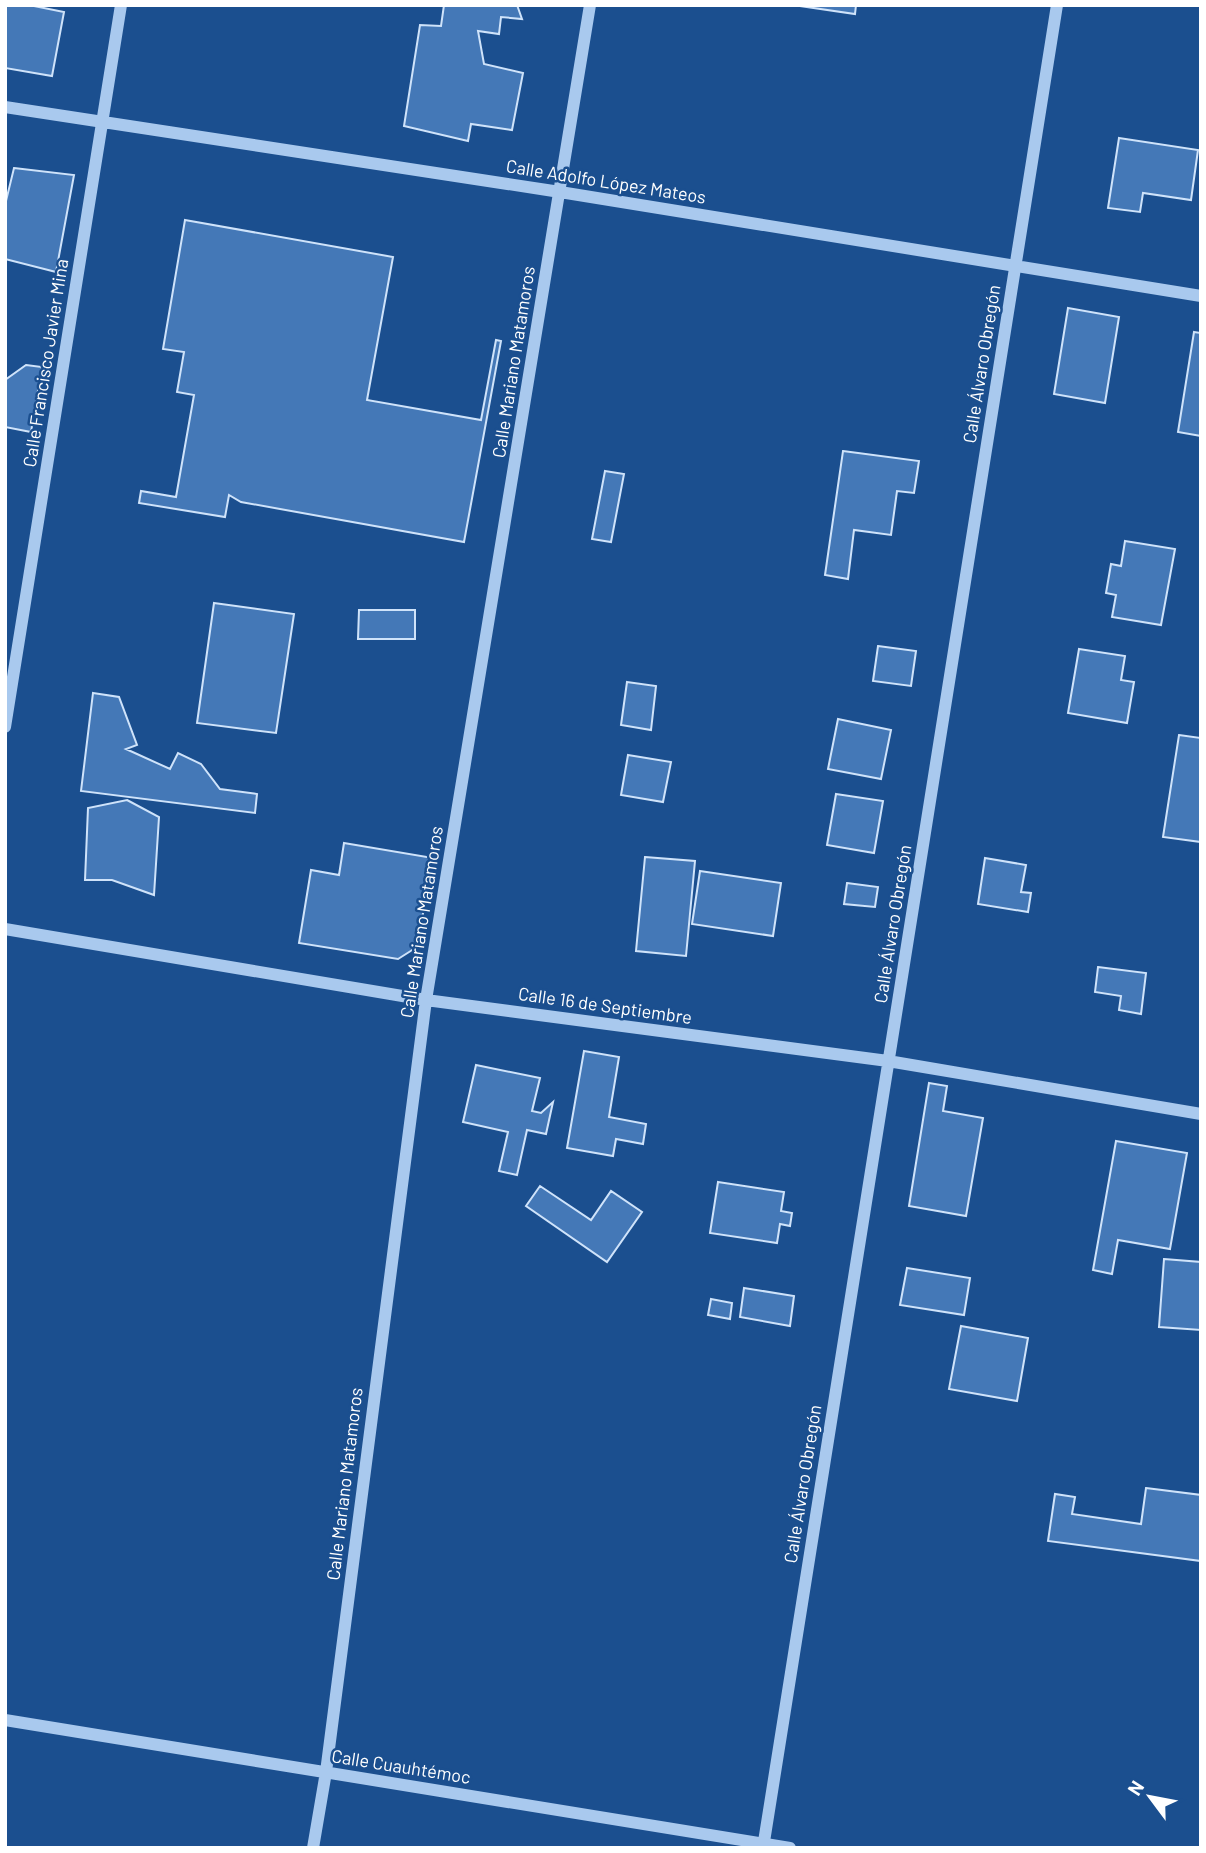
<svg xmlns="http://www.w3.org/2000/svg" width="1206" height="1853" viewBox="0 0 1206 1853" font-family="Barlow,sans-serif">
<rect width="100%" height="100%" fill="#1b4f8f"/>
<path fill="#4478b7" stroke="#cfe3fa" stroke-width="2" d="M5 5H29L64 12 52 76 5 68Z
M444 5H517L522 19 501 17 499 34 478 31 484 64 523 73 512 130 471 124 468 141 404 126 420 25 441 26Z
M793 5H856L855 14Z
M1119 138 1198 150 1191 200 1143 193 1140 212 1108 208Z
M14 168 74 175 56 272 5 259V205Z
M185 220 393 257 367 400 481 420 496 340 501 341 464 542 241 502 229 495 225 517 139 503 141 491 176 497 194 395 177 392 184 352 163 349Z
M1068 308 1119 317 1105 403 1054 394Z
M1194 332 1201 333V436L1178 432Z
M26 365 42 367 31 432 5 427V380Z
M843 451 919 461 914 493 897 491 891 535 854 530 848 579 825 575Z
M605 471 624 474 611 542 592 539Z
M1125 541 1175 549 1161 625 1112 617 1116 595 1106 593 1111 564 1121 566Z
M214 603 294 614 276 733 197 723Z
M359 610H415V639H358Z
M878 646 916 651 911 686 873 681Z
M1079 649 1125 656 1121 680 1134 682 1127 723 1068 713Z
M627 682 656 686 651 730 621 725Z
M93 693 119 697 137 745 126 749 170 769 178 753 201 764 220 789 257 794 255 813 81 791Z
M838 719 891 730 881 779 828 769Z
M1179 735 1201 738V842L1163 837Z
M628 755 671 762 663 802 621 795Z
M836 794 883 801 874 853 827 845Z
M127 800 159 817 154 895 112 880H85L88 808Z
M344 843 433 858 417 947 398 959 299 943 311 870 339 875Z
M645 857 695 861 686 956 636 951Z
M985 858 1026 865 1021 892 1031 893 1028 912 978 904Z
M700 871 781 883 773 936 692 924Z
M847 883 878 887 875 907 844 904Z
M1098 967 1146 973 1141 1014 1119 1010 1121 996 1095 992Z
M584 1051 619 1057 609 1117 646 1124 643 1144 616 1139 613 1156 567 1148Z
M476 1065 540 1078 532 1111 541 1113 553 1102 546 1134 527 1130 517 1175 499 1171 508 1132 463 1122Z
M929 1083 947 1086 943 1111 983 1118 966 1216 909 1206Z
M1116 1141 1187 1153 1170 1249 1118 1240 1112 1274 1093 1270Z
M718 1182 784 1192 781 1211 792 1213 790 1226 780 1224 777 1243 710 1233Z
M540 1186 591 1220 611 1191 642 1212 607 1262 526 1206Z
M1164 1259 1201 1262V1330L1159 1327Z
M907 1268 970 1278 964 1315 900 1305Z
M744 1288 794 1296 790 1326 740 1317Z
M711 1299 732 1303 730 1319 708 1315Z
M961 1326 1028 1338 1017 1401 949 1389Z
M1146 1488 1201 1495V1561L1048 1541 1055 1494 1075 1497 1072 1514 1141 1524Z"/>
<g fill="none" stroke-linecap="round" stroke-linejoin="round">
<path stroke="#a9c9ee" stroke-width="12" d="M5 107 560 192 1201 296
M5 727 121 5
M5 929 426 1000 888 1061 1201 1114
M5 1720 790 1848
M313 1848 326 1772 426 1000 590 5
M763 1848 1057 5"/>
</g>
<g text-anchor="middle" stroke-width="5" stroke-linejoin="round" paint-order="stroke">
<g font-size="18" fill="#fff" stroke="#1b4f8f">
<text transform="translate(606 182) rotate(9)" y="6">Calle Adolfo López Mateos</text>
<text transform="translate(514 362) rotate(-81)" y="6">Calle Mariano Matamoros</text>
<text transform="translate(46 363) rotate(-81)" y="6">Calle Francisco Javier Mina</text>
<text transform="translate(982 364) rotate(-81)" y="6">Calle Álvaro Obregón</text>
<text transform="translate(422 922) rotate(-81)" y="6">Calle Mariano Matamoros</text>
<text transform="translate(893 924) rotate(-81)" y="6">Calle Álvaro Obregón</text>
<text transform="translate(605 1006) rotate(8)" y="6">Calle 16 de Septiembre</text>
<text transform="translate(345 1484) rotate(-83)" y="6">Calle Mariano Matamoros</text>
<text transform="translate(803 1484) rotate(-81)" y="6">Calle Álvaro Obregón</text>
<text transform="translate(401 1767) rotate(9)" y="6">Calle Cuauhtémoc</text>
</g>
</g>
<rect width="1206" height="1853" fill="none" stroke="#ffffff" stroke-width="14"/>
<g transform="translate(1150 1797) rotate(302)" stroke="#1b4f8f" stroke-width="5" paint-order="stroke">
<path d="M0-5L12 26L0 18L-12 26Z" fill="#ffffff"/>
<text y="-10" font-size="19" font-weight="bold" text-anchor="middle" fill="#ffffff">N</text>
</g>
</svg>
